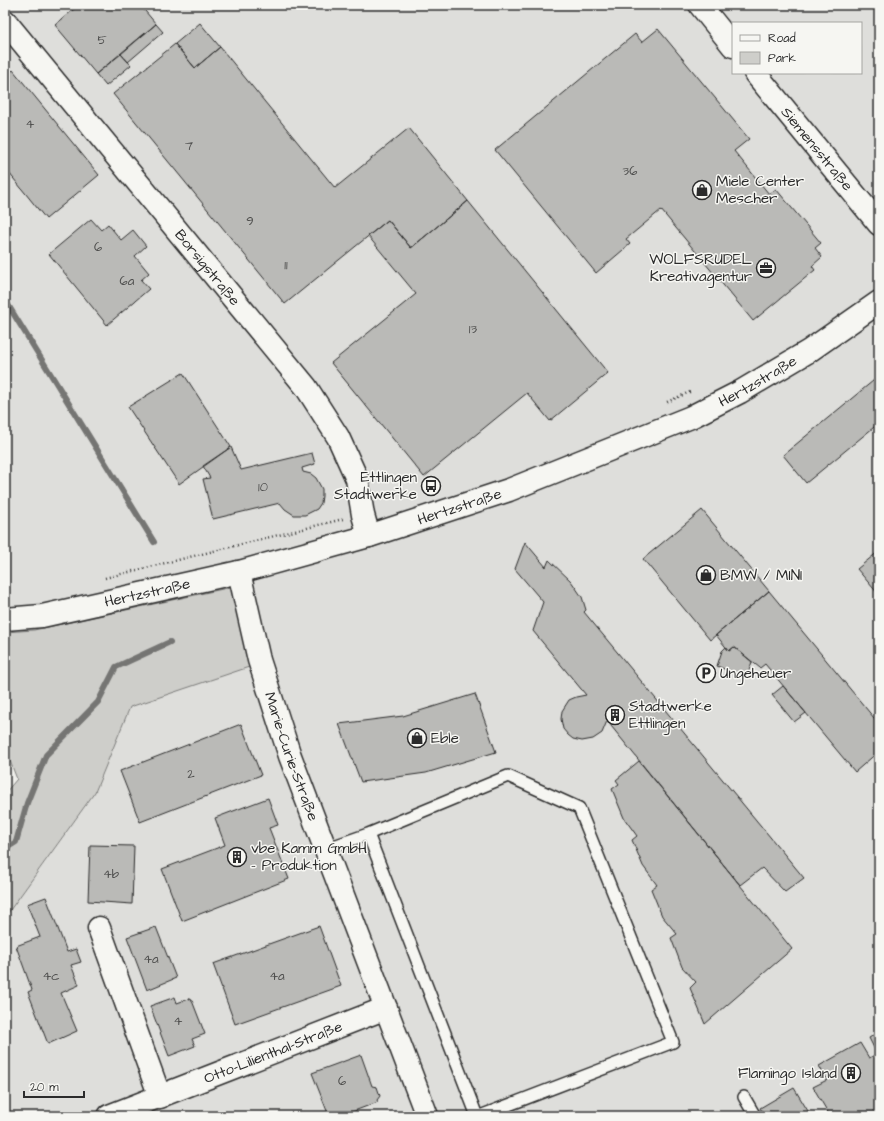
<svg xmlns="http://www.w3.org/2000/svg" width="884" height="1121" viewBox="0 0 884 1121" font-family="'Architects Daughter',sans-serif">
<rect width="100%" height="100%" fill="#eeeeea"/>
<filter id="ink" filterUnits="userSpaceOnUse"><feTurbulence type="fractalNoise" baseFrequency=".025" numOctaves="2"/><feDisplacementMap in="SourceGraphic" scale="8" xChannelSelector="R" yChannelSelector="G"/><feConvolveMatrix kernelMatrix="1 2 1 2 8 2 1 2 1" color-interpolation-filters="sRGB"/></filter>
<g filter="url(#ink)">
<path fill="#dededb" fill-rule="evenodd" d="M5 5H879V1116H5V917L95 792 130 707 252 665 34 630 5 632ZM733 23H861V73H733Z"/>
<path fill="#cececa" stroke="#7c7c7a" d="M232 587 252 666 130 707 95 792 5 917V793L17 779 5 748V632L34 630Z"/>
<g fill="none" stroke-linecap="round" stroke-linejoin="round">
<path stroke="#757573" stroke-width="6" d="M5 300 154 542
M5 849 16 842 27 803 46 755 98 702 116 667 170 642"/>
</g>
<path fill="#babab7" stroke="#2b2b2b" d="M79 5H140L156 24 96 74 55 25Z
M200 23 220 47 195 68 175 44Z
M156 24 163 32 128 62 121 54Z
M658 29 749 139 734 151 769 194 776 189 821 243 815 248 822 257 812 266 815 270 753 321 661 210 626 239 630 244 596 273 495 150 635 34 642 42Z
M175 44 195 68 220 47 335 188 409 128 468 201 411 248 388 220 285 304 113 94Z
M121 54 131 65 106 86 96 74Z
M13 70 99 175 46 219 5 168V77Z
M468 201 608 373 550 421 527 393 424 477 331 363 416 294 368 236 388 220 411 248Z
M91 219 101 230 108 224 121 240 133 230 146 246 135 256 149 273 141 280 149 289 107 325 49 254Z
M183 373 231 447 179 484 128 407Z
M879 376V423L806 483 783 455Z
M231 447 241 470 312 453 315 464 302 468 303 472 311 474 316 478 322 489V496L321 503 317 509 305 515H294L285 509 280 503 213 519 203 479 210 478 203 466Z
M702 510 769 591 710 640 643 559Z
M525 542 546 567 549 560 571 581 582 597 586 610 584 612 804 878 785 892 762 868 740 885 607 721 602 733 593 739 582 741 573 739 568 735 563 729 561 719 562 711 569 700 576 697 586 695 533 631 543 602 515 569Z
M879 551V595L857 569Z
M769 591 879 724V751L855 772 765 664 760 668 734 647 729 651 716 635Z
M726 647 729 651 734 647 752 662 746 678 717 666 722 651Z
M783 686 806 713 794 722 772 695Z
M475 694 496 752 426 773 361 782 339 724 403 716Z
M241 724 261 775 140 822 120 771Z
M639 761 792 949 705 1024 690 988 696 982 682 967 671 938 677 934 662 916 651 889 657 885 643 866 632 840 637 836 624 818 612 789 619 784 616 780Z
M268 798 278 825 269 828 289 879 182 921 162 869 225 845 215 818Z
M90 845 134 846 132 904 88 901Z
M46 897 67 952 76 949 81 962 71 965 79 985 61 993 77 1031 48 1044 28 992 32 990 16 946 40 937 27 904Z
M319 926 341 986 235 1024 213 964Z
M156 927 176 978 147 990 127 937Z
M175 997 177 1003 191 998 205 1034 192 1039 195 1046 169 1056 150 1006Z
M879 1032V1115L876 1116H830L813 1087 827 1080 819 1066 860 1043 869 1058 877 1054 869 1038Z
M361 1055 372 1086 377 1087 380 1096 377 1100 378 1102 341 1116H329L312 1073Z
M794 1088 811 1116H765L760 1108Z"/>
<g fill="none" stroke-linecap="round" stroke-linejoin="round">
<g stroke="#2b2b2b" stroke-width="14">
<path id="lane" d="M368 834 477 1116
M325 849 368 834 508 776 579 808 673 1042 480 1116
M744 1097 755 1116"/>
</g>
<g stroke="#2b2b2b" stroke-width="25">
<g id="street">
<path d="M700 5 733 46"/>
<path id="s1" d="M5 21 306 387 338 437 357 479 363 515 369 536"/>
<path id="s2" d="M755 73 879 224"/>
<path id="s3" d="M239 572 259 660 290 756 427 1116"/>
<path d="M99 928 160 1097"/>
<path id="s4" d="M109 1116 386 1008"/>
</g>
</g>
<g stroke="#2b2b2b" stroke-width="25">
<g id="secondary">
<path id="s5" d="M5 619 42 616 239 572 369 536 509 490 691 417 740 392 809 351 879 302"/>
</g>
</g>
<path stroke="#2b2b2b" stroke-width="2.5" stroke-dasharray="1 3" stroke-linecap="butt" d="M667 402 692 391
M105 578 343 519"/>
<use href="#lane" stroke="#f6f6f2" stroke-width="11"/>
<use href="#street" stroke="#f6f6f2" stroke-width="22"/>
<use href="#secondary" stroke="#f6f6f2" stroke-width="22"/>
</g>
</g>
<defs>
<g id="shop-ring" transform="scale(1)"><circle r="9.5" fill="#f6f6f2" stroke="#2b2b2b" stroke-width="1.5"/><path d="M-5-2.5h2.3a2.7 3.5 0 0 1 5.4 0H5L5.5 6h-11ZM-1.5-2.5h3a1.5 2.3 0 0 0-3 0Z" fill="#2b2b2b"/></g>
<g id="office-ring" transform="scale(1)"><circle r="9.5" fill="#f6f6f2" stroke="#2b2b2b" stroke-width="1.5"/><path d="M-6-3h4V-5.5h4V-3h4V5H-6ZM-1-4.5V-3h2v-1.5ZM-6 0V1H6V0Z" fill="#2b2b2b"/></g>
<g id="bus-ring" transform="scale(1)"><circle r="9.5" fill="#f6f6f2" stroke="#2b2b2b" stroke-width="1.5"/><path d="M-5-6H5V4H4V6H2V4H-2V6H-4V4H-5ZM-3.5-4V0h7V-4ZM-3.5 1.2v1.5H-2V1.2ZM2 1.2v1.5H3.5V1.2Z" fill="#2b2b2b"/></g>
<g id="parking-ring" transform="scale(1)"><circle r="9.5" fill="#f6f6f2" stroke="#2b2b2b" stroke-width="1.5"/><path d="M-3.5-5.5H1a3.5 3.5 0 0 1 0 7H-1V5.5H-3.5ZM-1-3.4V-.6H.8a1.4 1.4 0 0 0 0-2.8Z" fill="#2b2b2b"/></g>
<g id="building-ring" transform="scale(1)"><circle r="9.5" fill="#f6f6f2" stroke="#2b2b2b" stroke-width="1.5"/><path d="M-4-6H4V6H1V3H-1V6H-4ZM-2.5-4.3h1.7v1.8h-1.7ZM.8-4.3h1.7v1.8H.8ZM-2.5-1h1.7V.8h-1.7ZM.8-1h1.7V.8H.8Z" fill="#2b2b2b"/></g>
</defs>
<g fill-rule="evenodd">
<use href="#shop-ring" x="702" y="190"/>
<use href="#office-ring" x="766" y="268"/>
<use href="#bus-ring" x="431" y="486"/>
<use href="#shop-ring" x="706" y="575"/>
<use href="#parking-ring" x="706" y="673"/>
<use href="#building-ring" x="615" y="715"/>
<use href="#shop-ring" x="417" y="738"/>
<use href="#building-ring" x="237" y="857"/>
<use href="#building-ring" x="851" y="1073"/>
</g>
<g text-anchor="middle" stroke-width="3" stroke-linejoin="round" paint-order="stroke">
<g font-size="13" fill="#4f4f4e">
<text x="102" y="44">5</text>
<text x="30" y="128">4</text>
<text x="189" y="150">7</text>
<text x="630" y="175">36</text>
<text x="250" y="225">9</text>
<text x="98" y="251">6</text>
<text x="286" y="269">11</text>
<text x="127" y="285">6a</text>
<text x="473" y="333">13</text>
<text x="263" y="491">10</text>
<text x="191" y="778">2</text>
<text x="111" y="878">4b</text>
<text x="151" y="963">4a</text>
<text x="51" y="980">4c</text>
<text x="277" y="980">4a</text>
<text x="178" y="1025">4</text>
<text x="342" y="1085">6</text>
</g>
<g font-size="15" fill="#2b2b2b" stroke="#f6f6f2">
<text dy="5" stroke="none"><textPath href="#s2" startOffset="98">Siemensstraße</textPath></text>
<text dy="5" stroke="none"><textPath href="#s1" startOffset="319">Borsigstraße</textPath></text>
<text dy="5" stroke="none"><textPath href="#s5" startOffset="793">Hertzstraße</textPath></text>
<text dy="5" stroke="none"><textPath href="#s5" startOffset="469">Hertzstraße</textPath></text>
<text dy="5" stroke="none"><textPath href="#s5" startOffset="145">Hertzstraße</textPath></text>
<text dy="5" stroke="none"><textPath href="#s3" startOffset="192">Marie-Curie-Straße</textPath></text>
<text dy="5" stroke="none"><textPath href="#s4" startOffset="176">Otto-Lilienthal-Straße</textPath></text>
</g>
<g font-size="15" fill="#2b2b2b" stroke="#f6f6f2" text-anchor="start">
<text x="716" y="186">Miele Center<tspan x="716" dy="17">Mescher</tspan></text>
<text x="752" y="264" text-anchor="end">WOLFSRUDEL<tspan x="752" dy="17">Kreativagentur</tspan></text>
<text x="417" y="482" text-anchor="end">Ettlingen<tspan x="417" dy="17">Stadtwerke</tspan></text>
<text x="720" y="580">BMW / MINI</text>
<text x="720" y="678">Ungeheuer</text>
<text x="629" y="711">Stadtwerke<tspan x="629" dy="17">Ettlingen</tspan></text>
<text x="431" y="743">Eble</text>
<text x="251" y="853">vbe Kamm GmbH<tspan x="251" dy="17">- Produktion</tspan></text>
<text x="837" y="1078" text-anchor="end">Flamingo Island</text>
</g>
</g>
<rect width="884" height="1121" fill="none" stroke="#f6f6f2" stroke-width="20"/>
<rect x="10" y="10" width="864" height="1101" fill="none" stroke="#2b2b2b" stroke-width="1.5" filter="url(#ink)"/>
<rect x="732" y="22" width="130" height="52" fill="#f6f6f2" stroke="#a5a5a2"/>
<rect x="740" y="35" width="20" height="6" fill="#f6f6f2" stroke="#a5a5a2"/>
<text x="768" y="42" font-size="12" fill="#2b2b2b">Road</text>
<rect x="740" y="52" width="20" height="12" fill="#cececa" stroke="#a5a5a2"/>
<text x="768" y="62" font-size="12" fill="#2b2b2b">Park</text>
<path d="M24 1091v6h60v-6" fill="none" stroke="#2b2b2b" stroke-width="2"/>
<text x="30" y="1091" font-size="12" fill="#2b2b2b" stroke="#f6f6f2" stroke-width="3" paint-order="stroke">20 m</text>
</svg>
